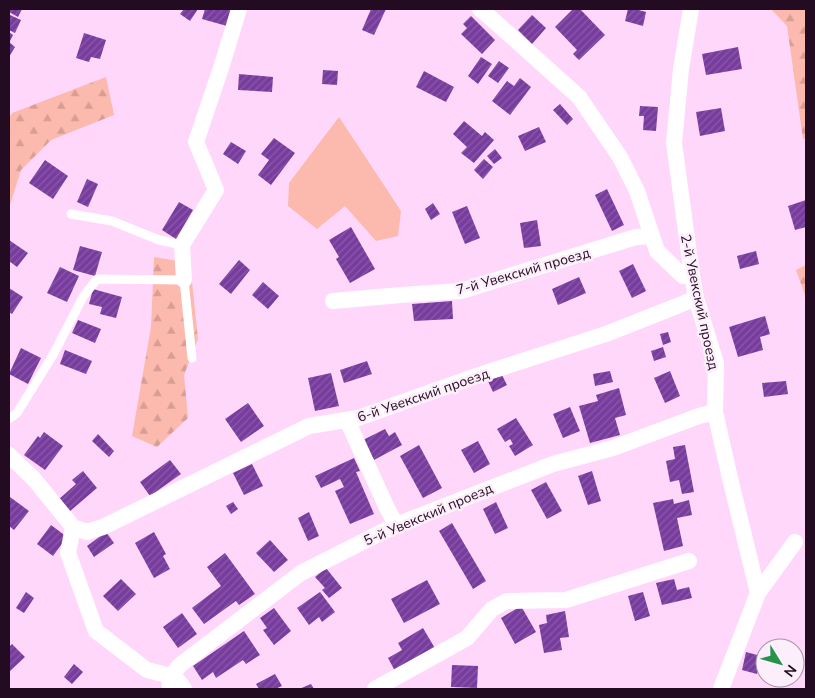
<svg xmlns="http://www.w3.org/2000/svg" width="815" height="698" viewBox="0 0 815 698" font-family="'Nunito Sans',sans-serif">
<defs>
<pattern id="forest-firs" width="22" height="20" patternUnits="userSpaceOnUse" patternTransform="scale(1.25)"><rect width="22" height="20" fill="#fcb9ae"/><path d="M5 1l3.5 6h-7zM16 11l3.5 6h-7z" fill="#d89e95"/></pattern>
<pattern id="building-hatch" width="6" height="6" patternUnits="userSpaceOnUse" patternTransform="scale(1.25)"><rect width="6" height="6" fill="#783c9f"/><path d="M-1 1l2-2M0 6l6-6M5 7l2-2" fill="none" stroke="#895aa6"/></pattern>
</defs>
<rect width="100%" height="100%" fill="#ffd7fb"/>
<path fill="#fcb9ae" d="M339 117 401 211 398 236 376 241 345 206 317 229 288 206 289 183Z"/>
<path fill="url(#forest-firs)" d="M771 9H806V138L803 139 787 26Z
M106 77 114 115 51 140 21 170 9 208V118L12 113Z
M154 257 190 263 198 339 184 375 188 418 157 447 132 436 151 327Z
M806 265V298L796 270Z"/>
<path fill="url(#building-hatch)" d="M9 9H22L18 17 9 12Z
M184 9H198L190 21 180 14Z
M205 9H231L227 26 202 19Z
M371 9H386L374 35 362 30Z
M573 9H580L605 35 579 60 573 54 577 50 555 27Z
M628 9H635L646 12 643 26 625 21Z
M10 15 21 20 15 33 9 30Z
M532 15 546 28 532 44 518 30Z
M471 16 495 40 482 54 461 34 467 28 463 24Z
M9 32 13 35 10 41H9Z
M84 33 106 40 100 59 91 57 89 62 76 58Z
M9 42 15 47 9 57Z
M738 47 742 69 706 75 702 54Z
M481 57 492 64 478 84 468 76Z
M499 61 509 68 498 83 488 76Z
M323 70 338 71 337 85 322 84Z
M424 71 454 87 446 102 416 87Z
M239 74 273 77 272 92 238 90Z
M520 78 531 87 510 115 492 101 507 81 514 86Z
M560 104 573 119 567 125 553 110Z
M640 106 658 107 656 131 643 130 644 116H639Z
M721 108 725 131 700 136 696 112Z
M464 121 482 136 485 132 494 140 474 163 461 153 467 147 453 134Z
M539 127 546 142 525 151 518 136Z
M274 138 295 153 271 185 258 175 269 160 261 154Z
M231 142 246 151 238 164 223 154Z
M495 149 502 158 494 164 487 156Z
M484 159 493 167 483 179 474 170Z
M45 160 68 176 53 199 29 183Z
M87 179 98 184 88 207 77 202Z
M607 189 624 225 612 231 595 195Z
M806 200V227L795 230 788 206Z
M179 202 193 210 176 239 162 230Z
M433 203 440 214 431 220 425 209Z
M467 206 480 238 465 244 452 212Z
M537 220 541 246 524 248 520 223Z
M351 227 375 269 350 283 336 259 339 257 329 240Z
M9 240 28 253 17 267 9 261Z
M80 246 102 252 95 276 73 270Z
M756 251 759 264 740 269 737 256Z
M239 260 250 270 231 294 219 284Z
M633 264 646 291 632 298 619 271Z
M60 267 79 276 67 302 47 293Z
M579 277 586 293 558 305 552 289Z
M263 282 279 296 268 309 252 295Z
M9 288 23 297 12 314 9 312Z
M93 289 122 297 116 318 100 314 102 307 89 304Z
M452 301 453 319 414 321 412 304Z
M765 316 770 334 760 337 763 350 738 357 729 327Z
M78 320 101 329 95 343 72 333Z
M668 332 671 342 663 345 660 334Z
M663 347 666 357 654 361 651 351Z
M21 348 41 358 28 384 9 374Z
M65 350 92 361 86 374 60 364Z
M367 361 372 374 344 383 340 370Z
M610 371 613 382 595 386 593 374Z
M670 371 680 396 665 403 654 378Z
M331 373 339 406 315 411 308 378Z
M501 373 507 385 493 392 487 379Z
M786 381 788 394 764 397 762 383Z
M619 388 626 415 615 418 620 435 590 443 579 406 598 401 596 395Z
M248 403 264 426 241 442 225 419Z
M570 407 580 431 563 438 553 414Z
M516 418 533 445 515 456 509 446 513 444 510 439 505 442 497 429Z
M385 429 389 436 395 432 402 445 374 460 363 440Z
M44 432 63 446 45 470 24 455 38 436 40 438Z
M98 434 114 451 109 457 92 441Z
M478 441 490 464 474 473 461 450Z
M419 445 442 488 423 498 400 456Z
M685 445 694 492 682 494 679 480 670 482 666 461 675 459 673 447Z
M354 458 360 471 356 472 374 514 350 524 335 491 344 487 340 479 321 488 315 476Z
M170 460 181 474 150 496 140 482Z
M252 464 263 486 244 495 233 473Z
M83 471 97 488 69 512 58 500 76 484 72 480Z
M592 471 601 501 588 505 578 476Z
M546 482 562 511 547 519 531 490Z
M10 497 29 511 14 530 9 526V499Z
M673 499 674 504 689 500 692 515 677 518 683 546 664 551 653 503Z
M233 502 238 509 231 514 226 506Z
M496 502 508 528 495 534 483 509Z
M309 512 319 536 308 541 298 518Z
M452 523 486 581 473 589 439 531Z
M51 525 67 537 53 556 37 544Z
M106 532 114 543 94 557 87 546Z
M154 532 166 554 163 556 170 569 154 578 135 543Z
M270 540 288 560 274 572 256 553Z
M225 553 255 594 239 605 236 601 204 624 192 608 221 586 207 567Z
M326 568 342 588 329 598 322 590 325 588 315 577Z
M121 579 136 594 118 611 103 596Z
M674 579 677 590 689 587 692 598 662 605 656 583Z
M427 580 440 604 404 623 391 599Z
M26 592 34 598 24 613 16 608Z
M320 592 335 612 322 622 319 617 309 625 297 608Z
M643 592 650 616 635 621 628 596Z
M521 606 536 632 515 644 501 618Z
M274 608 291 631 274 645 263 630 267 628 260 618Z
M565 611 569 637 560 638 562 650 544 653 539 625 547 623 546 615Z
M182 613 197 634 178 648 163 627Z
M423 628 436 650 396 673 388 658 402 650 398 643Z
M244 631 260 655 246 664 243 660 216 678 213 672 202 680 193 666Z
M12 644 25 657 9 672V647Z
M746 652 761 656 757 674 742 670Z
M74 664 83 672 72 684 64 677Z
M452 665 478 666 477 688 451 687Z
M275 674 282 686 275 689H259L256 684Z
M311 684 314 689H299Z"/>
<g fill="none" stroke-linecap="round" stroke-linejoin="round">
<path stroke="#fff" stroke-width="9" d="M71 214 112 221 159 240 182 245
M9 419 17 413 53 355 83 297 97 279 184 280 192 358"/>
<path stroke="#fff" stroke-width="16" d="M480 9 492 19 579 97 620 157 637 191 657 251 683 276 692 275
M691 9 681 69 674 143 692 275 696 298 716 363 715 412 730 478 758 593
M184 280 182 245 216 190 196 142 222 65 239 9
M333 301 401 295 461 291 636 237 652 236
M347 420 387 508 396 525
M9 455 34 479 73 527 68 553 96 631 147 670 171 676 179 682 184 689
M73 527 87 532 103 527 309 426 358 418 476 376 606 334 677 306 696 298
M170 689C168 678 174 673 180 665L301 573 396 525 553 464 613 448 699 416 715 412
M375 689 467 638 492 609 507 601 566 600 689 561
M721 689 758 593 795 542"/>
</g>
<g text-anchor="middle" stroke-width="5" stroke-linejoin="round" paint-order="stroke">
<g font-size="14" fill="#230c21" stroke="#fceefa">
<text transform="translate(523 271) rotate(-16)" y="5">7-й Увекский проезд</text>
<text transform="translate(700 302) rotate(78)" y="5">2-й Увекский проезд</text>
<text transform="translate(423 395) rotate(-19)" y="5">6-й Увекский проезд</text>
<text transform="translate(428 514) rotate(-23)" y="5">5-й Увекский проезд</text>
</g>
</g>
<rect width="815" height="698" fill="none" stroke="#230c21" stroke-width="20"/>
<g transform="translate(780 663) rotate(127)"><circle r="24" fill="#fceefa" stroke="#a594a3"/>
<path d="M0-4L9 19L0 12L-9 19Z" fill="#28924a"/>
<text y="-8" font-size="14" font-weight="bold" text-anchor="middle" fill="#230c21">N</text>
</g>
</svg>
